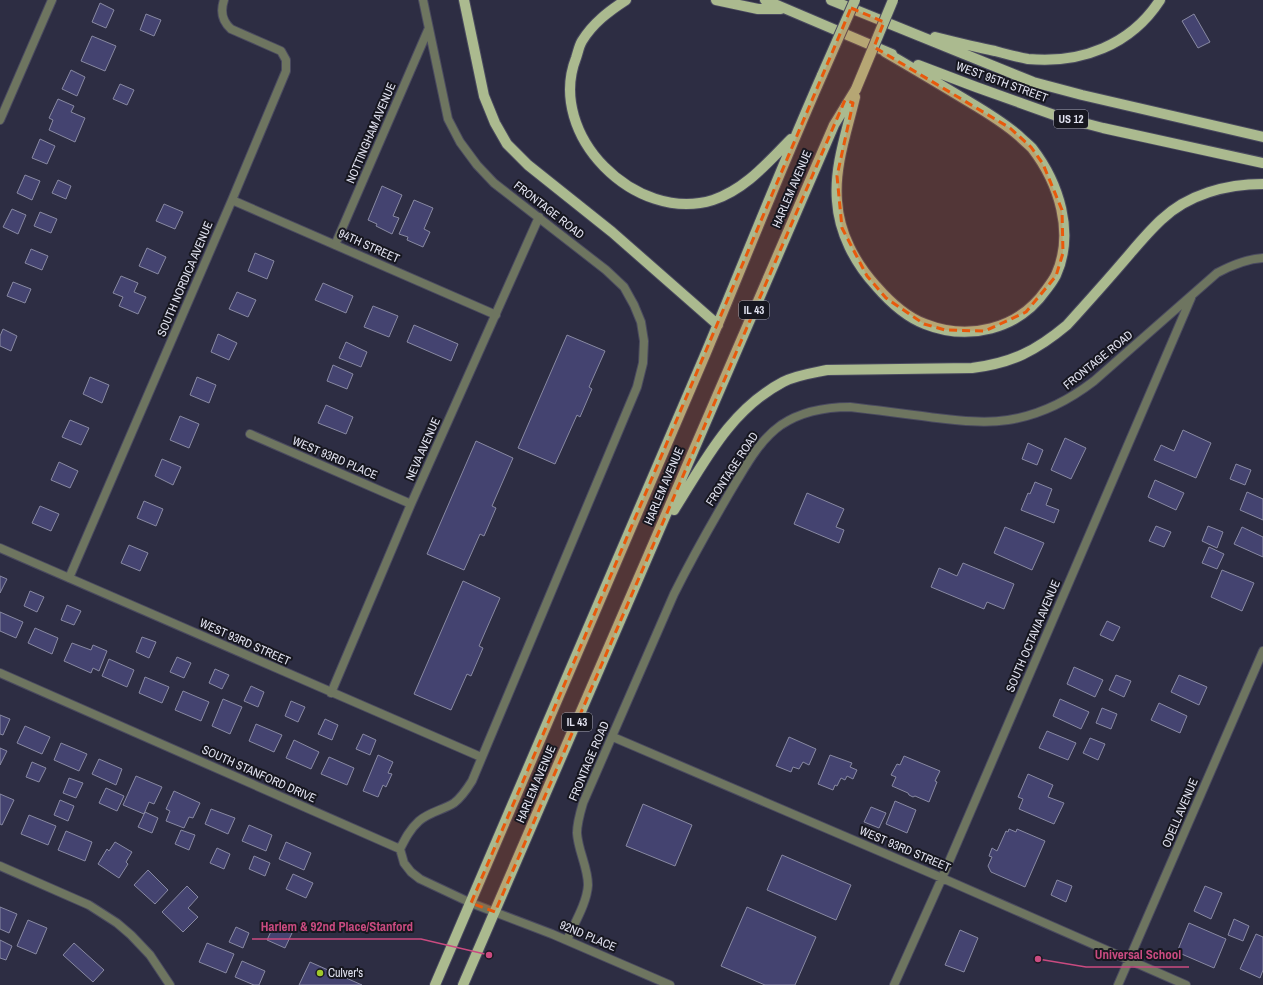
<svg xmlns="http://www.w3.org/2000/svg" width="1263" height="985" viewBox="0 0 1263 985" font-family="'Archivo Narrow',sans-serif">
<rect width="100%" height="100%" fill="#2d2d43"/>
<path fill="#444370" stroke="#8889a2" d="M100 3 114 10 106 28 92 22Z
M146 14 161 20 154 36 140 30Z
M1194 14 1210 42 1198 48 1182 21Z
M92 36 116 46 105 71 81 61Z
M71 70 85 77 77 96 62 89Z
M120 84 134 90 127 105 113 99Z
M58 99 74 106 71 112 85 118 75 142 49 130 53 120 49 118Z
M40 139 55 146 47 164 32 158Z
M25 175 40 181 32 200 17 193Z
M58 180 71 186 66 199 52 193Z
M382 186 402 195 393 216 399 218 392 234 376 226 377 224 368 220Z
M414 200 433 208 424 229 430 232 423 247 407 240 408 237 399 234Z
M164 204 183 212 175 229 156 221Z
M12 209 26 215 18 234 3 227Z
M40 212 57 219 51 233 34 226Z
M147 248 166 257 158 274 139 266Z
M31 249 48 256 42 270 25 263Z
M255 253 274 261 267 279 248 271Z
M121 276 138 283 134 292 146 297 138 314 119 306 123 297 113 293Z
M13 282 31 289 25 303 7 296Z
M323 283 353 296 346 313 315 300Z
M237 292 256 300 248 317 229 309Z
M373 306 398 316 389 337 364 327Z
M414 325 458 344 451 361 407 342Z
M3 329 17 336 11 351 0 346V336Z
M218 334 237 343 229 360 211 352Z
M567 335 605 351 589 387 592 389 580 417 577 415 555 464 518 448Z
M346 342 367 352 361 367 339 358Z
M333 365 353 374 347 389 327 381Z
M90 377 109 385 102 403 83 394Z
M197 377 216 385 209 403 190 395Z
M326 405 353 417 346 434 318 423Z
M180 416 199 424 189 448 170 440Z
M70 420 89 428 81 445 62 437Z
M1183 430 1211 443 1196 478 1154 460 1161 445 1174 451Z
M1065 438 1086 448 1071 479 1051 470Z
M476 441 513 458 492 506 496 508 484 536 480 534 464 570 427 554Z
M1028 443 1043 450 1037 465 1022 459Z
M162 459 181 467 173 485 155 476Z
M59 462 78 471 70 488 51 480Z
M1236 464 1251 470 1245 485 1230 479Z
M1155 480 1184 493 1176 510 1148 497Z
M1035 482 1052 489 1046 505 1059 510 1054 523 1021 510 1028 493 1030 494Z
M1247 492 1263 499V520L1240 510Z
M807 493 844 509 836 527 844 530 839 543 794 524Z
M144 501 163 509 156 526 137 518Z
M40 506 59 514 51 531 32 523Z
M1156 526 1171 532 1164 547 1149 541Z
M1208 526 1223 532 1217 548 1202 541Z
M1005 527 1044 543 1032 570 994 553Z
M1242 527 1263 537V557L1234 544Z
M129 545 148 553 140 571 121 563Z
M1209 547 1224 554 1217 569 1202 563Z
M963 563 1014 584 1004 609 987 602 984 609 931 587 939 568 957 576Z
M1222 570 1254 583 1242 611 1211 597Z
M0 576 7 579 0 593Z
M463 581 500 598 479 646 483 648 471 676 467 674 451 710 414 694Z
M30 591 44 597 37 612 24 606Z
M67 605 81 611 74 625 61 620Z
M0 612 23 622 16 638 0 631Z
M1107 621 1120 627 1113 641 1100 635Z
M35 628 58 638 52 654 28 643Z
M142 637 156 642 149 658 136 652Z
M72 643 91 650 93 645 107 651 99 671 93 668 91 673 64 661Z
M177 657 191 663 184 678 170 672Z
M109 659 134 670 127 687 102 676Z
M1074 667 1103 680 1095 697 1067 684Z
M215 669 229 675 222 689 209 683Z
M1116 675 1131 681 1124 697 1109 690Z
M1179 675 1207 687 1199 705 1171 692Z
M145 677 169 687 162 703 139 693Z
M251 686 264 692 258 707 244 701Z
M183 691 209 702 201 721 175 710Z
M223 699 242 707 230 734 212 726Z
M1060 699 1089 712 1081 729 1053 716Z
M291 701 305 707 298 722 285 716Z
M1159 703 1187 716 1180 733 1151 720Z
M1102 708 1117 714 1111 729 1096 723Z
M0 715 10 719 3 735 0 734Z
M325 719 338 725 332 740 318 734Z
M256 724 282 735 274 752 249 741Z
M25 726 50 737 42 754 17 743Z
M1047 731 1076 743 1068 760 1039 748Z
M363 734 376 740 370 755 356 749Z
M789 737 816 749 809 765 803 762 799 769 793 767 791 772 776 766Z
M1090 738 1105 744 1098 760 1083 753Z
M294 740 319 752 311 769 286 758Z
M61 743 87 754 79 771 54 760Z
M0 748 7 751 0 765Z
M378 755 393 762 388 773 392 774 386 787 383 785 378 797 363 791Z
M830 755 852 763 850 767 857 770 853 779 847 776 845 780 841 778 837 786 835 785 833 790 818 784Z
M904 756 940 771 935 781 937 782 929 802 915 796 913 797 909 795 908 793 892 786 896 777 891 775 897 764 900 765Z
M329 757 354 768 347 785 321 774Z
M99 759 122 769 116 785 92 774Z
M32 762 46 768 39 782 26 777Z
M1028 774 1053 785 1048 797 1064 803 1054 824 1019 809 1023 799 1018 797Z
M136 776 162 787 154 804 149 802 144 814 123 805Z
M69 778 83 783 76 798 63 793Z
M106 788 124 796 117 811 99 803Z
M174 791 200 803 193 818 189 817 184 828 166 821 170 811 166 809Z
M0 794 14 800 2 825 0 824Z
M60 800 74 806 68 821 54 815Z
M895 801 916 810 907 833 886 824Z
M643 804 692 825 675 866 626 846Z
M871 807 886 813 879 828 864 822Z
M211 809 235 818 228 834 205 824Z
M145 812 158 818 152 833 138 827Z
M29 815 56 826 48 845 21 834Z
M249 825 272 835 266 851 242 841Z
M1009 829 1016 832 1017 829 1045 841 1025 887 991 872 988 866 992 857 989 856 992 848 997 851 1006 831 1008 832Z
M181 830 195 835 189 850 175 844Z
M66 831 92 842 85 861 58 850Z
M115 842 132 852 126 862 128 864 119 878 98 864 107 849 109 851Z
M286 842 311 853 304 870 279 859Z
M217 848 230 854 224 869 210 863Z
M782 855 851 885 836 920 767 890Z
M254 856 270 863 265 876 249 869Z
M148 870 168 890 155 904 134 885Z
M293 874 313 883 306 898 286 889Z
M1057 880 1072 886 1066 902 1051 895Z
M187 886 198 897 188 908 198 917 183 932 162 912Z
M1205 886 1222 893 1211 919 1194 911Z
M0 907 17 914 9 933 0 929Z
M747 907 816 937 795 985H765L721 966Z
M1234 919 1249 926 1243 941 1228 935Z
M28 920 47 928 36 954 17 946Z
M1189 923 1226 939 1214 968 1177 952Z
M274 925 292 933 285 948 267 940Z
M236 927 249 933 243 948 229 942Z
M960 930 978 938 964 972 945 965Z
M1256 934 1263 937V970L1260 978 1240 969Z
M0 940 12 946 6 960 0 958Z
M74 943 104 970 93 982 63 955Z
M207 943 234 954 226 973 199 962Z
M242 961 265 971 259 985H254L235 977Z
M310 962 362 985H299Z"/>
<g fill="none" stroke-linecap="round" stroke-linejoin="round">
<g stroke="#4a4a5f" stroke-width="10">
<path id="minor" d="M0 120 52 0
M232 200 496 315
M335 245 428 30
M250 434 411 504
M0 548 481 757
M69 578 232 200 286 71V60L281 51 231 29C222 21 220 12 224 0
M0 673 400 849 404 863 411 872 420 879 471 903 552 934 670 985
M331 693 411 504 539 217
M613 737 942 878 1186 985
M400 849C405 839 410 829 419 821 429 812 443 810 454 803 462 797 467 789 472 781L637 387 643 363 644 341 641 322 634 305 624 287 606 270 494 183 477 165 460 142 448 119 423 0
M0 866 89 905 117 923 131 935 150 955 170 985
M567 940C574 924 587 903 588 885 588 867 578 851 577 833 577 823 580 813 583 803L674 594C693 556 714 519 736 482 748 462 761 439 781 425 802 411 825 407 850 407 877 410 903 414 929 417 955 420 982 424 1008 420 1041 415 1068 401 1094 381L1217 273C1232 265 1246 259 1263 258
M894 985 942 878 1191 298
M1118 985 1263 651"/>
</g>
<g stroke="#4a4a5f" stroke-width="12">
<path id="primary" d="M464 0 484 96 495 123 507 144 528 165 612 232 718 325
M626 0C609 11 593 23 582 41 579 46 578 52 576 58 546 135 636 224 713 200 746 189 768 162 791 139
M716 0 758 9H781
M765 0 892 54
M831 0 1033 82 1082 95 1263 137
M935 37C955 42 975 47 995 51 1006 54 1017 57 1028 59 1081 64 1131 45 1160 0
M918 65 976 87 1057 116 1103 128 1263 163
M855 97C847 131 834 166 837 201 839 233 855 263 876 286 889 301 906 317 925 324 968 341 1018 330 1046 290 1049 286 1053 281 1056 275 1075 233 1059 183 1032 148 1028 144 1023 140 1019 136 1001 120 981 109 961 97 936 82 911 67 885 52
M674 510C705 461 730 410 783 382 796 375 813 373 827 370L972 368C1012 363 1036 351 1067 325 1086 304 1104 284 1122 263 1135 248 1147 233 1161 220 1188 194 1227 184 1263 184
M435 985C526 775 616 565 705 355 744 262 781 168 822 75
M463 985 834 125 856 89"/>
</g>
<use href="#minor" stroke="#6e7560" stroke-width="8"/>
<use href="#primary" stroke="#abba8f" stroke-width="10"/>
<g stroke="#4a4a5f" stroke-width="12" stroke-linecap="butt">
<path id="primary-bridge" d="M822 75 855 0
M856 89 893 0"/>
</g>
<use href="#primary-bridge" stroke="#abba8f" stroke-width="10"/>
</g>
<path fill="#e8590c" fill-opacity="0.2" stroke="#e8590c" stroke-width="3" stroke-dasharray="8 5" stroke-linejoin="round" d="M851 8 884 22 874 47 1010 128 1031 147 1043 164 1062 210 1063 253 1056 276 1026 312 985 331 945 330 924 324 886 298 867 276 842 228 837 176 853 103 845 100 495 912 471 903 597 608Z"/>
<circle fill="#a1c92a" stroke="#171720" stroke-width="1.5" cx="320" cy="973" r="4"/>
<g text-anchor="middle" stroke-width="4" stroke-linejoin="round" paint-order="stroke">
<g fill="#171720" stroke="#a5a6b2" stroke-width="1">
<rect x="1054" y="110" width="34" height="18" rx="3"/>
<rect x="739" y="301" width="30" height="18" rx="3"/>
<rect x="562" y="713" width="30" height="18" rx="3"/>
</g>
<g font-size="11" font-weight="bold" fill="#e2e3f1">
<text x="1071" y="123">US 12</text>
<text x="754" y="314">IL 43</text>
<text x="577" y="726">IL 43</text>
</g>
<g font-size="12" fill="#e2e3f1" stroke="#171720">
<text transform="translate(1002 82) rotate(20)" y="4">WEST 95TH STREET</text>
<text transform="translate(371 133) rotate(-67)" y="4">NOTTINGHAM AVENUE</text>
<text transform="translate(792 189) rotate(-67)" y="4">HARLEM AVENUE</text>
<text transform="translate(549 210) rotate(38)" y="4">FRONTAGE ROAD</text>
<text transform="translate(369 246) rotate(24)" y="4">94TH STREET</text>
<text transform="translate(185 279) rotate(-67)" y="4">SOUTH NORDICA AVENUE</text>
<text transform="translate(1098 360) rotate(-39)" y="4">FRONTAGE ROAD</text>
<text transform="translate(423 449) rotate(-66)" y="4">NEVA AVENUE</text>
<text transform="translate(335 458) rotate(23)" y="4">WEST 93RD PLACE</text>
<text transform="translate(732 469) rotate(-57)" y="4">FRONTAGE ROAD</text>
<text transform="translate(664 486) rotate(-67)" y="4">HARLEM AVENUE</text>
<text transform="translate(1033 636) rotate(-67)" y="4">SOUTH OCTAVIA AVENUE</text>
<text transform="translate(245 642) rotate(24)" y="4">WEST 93RD STREET</text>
<text transform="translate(589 761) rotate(-67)" y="4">FRONTAGE ROAD</text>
<text transform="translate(259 774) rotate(24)" y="4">SOUTH STANFORD DRIVE</text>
<text transform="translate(536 784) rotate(-67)" y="4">HARLEM AVENUE</text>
<text transform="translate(1180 813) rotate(-67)" y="4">ODELL AVENUE</text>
<text transform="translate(905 849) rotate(23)" y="4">WEST 93RD STREET</text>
<text transform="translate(588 936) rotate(23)" y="4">92ND PLACE</text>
</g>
<g font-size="12" fill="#e2e3f1" stroke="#171720" text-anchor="start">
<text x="328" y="977">Culver's</text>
</g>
</g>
<path fill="none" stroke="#ca4b80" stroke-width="1.5" d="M489 955L421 939H252M1038 959L1086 967H1189"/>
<g fill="#ca4b80" stroke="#171720" stroke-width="1.5">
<circle cx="489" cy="955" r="4"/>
<circle cx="1038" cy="959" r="4"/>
</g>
<g font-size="13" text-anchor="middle" font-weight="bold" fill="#ca4b80" stroke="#171720" stroke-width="4" stroke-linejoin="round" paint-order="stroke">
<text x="337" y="931">Harlem &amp; 92nd Place/Stanford</text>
<text x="1138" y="959">Universal School</text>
</g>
</svg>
